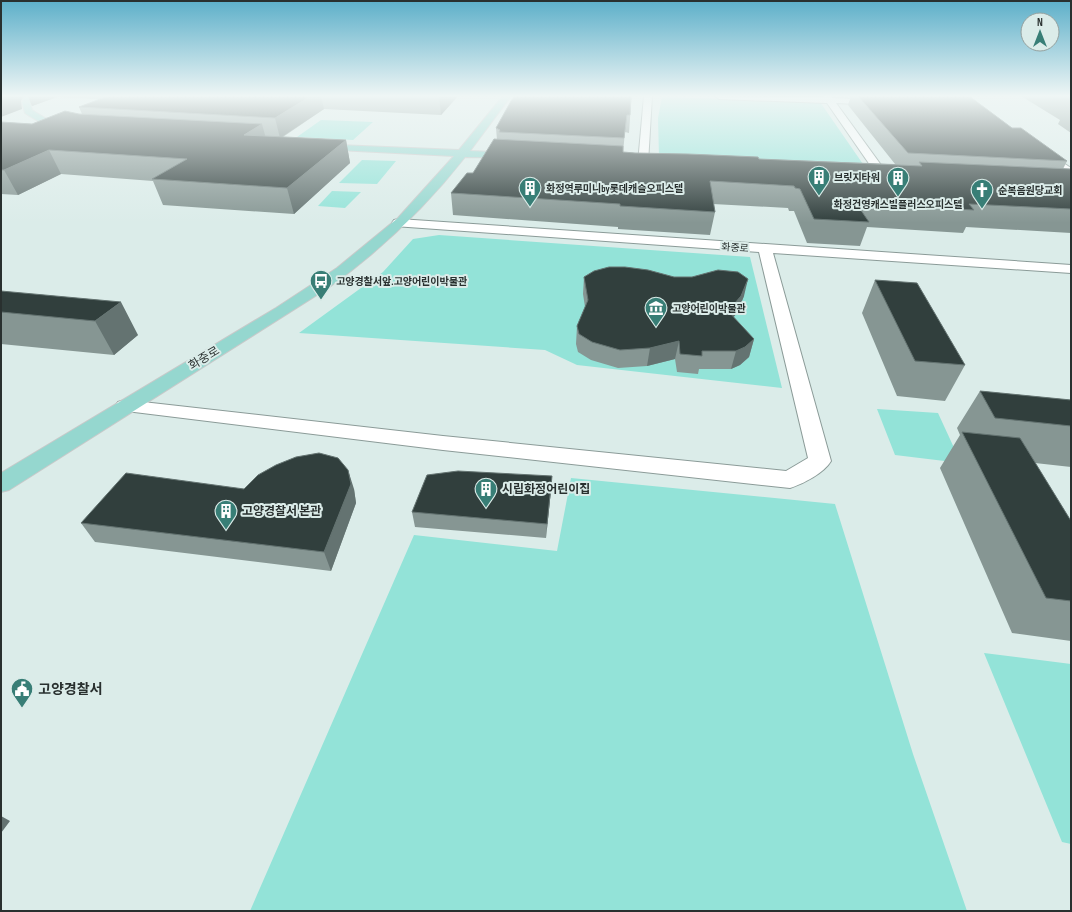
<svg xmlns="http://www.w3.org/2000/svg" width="1072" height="912" viewBox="0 0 1072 912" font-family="'Sofia Sans Condensed','Noto Sans KR',sans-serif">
<rect width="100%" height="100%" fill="#dbece9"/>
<path fill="#93e3d8" d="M662 97 820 102 865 167 659 157 658 118Z
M321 120 373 122 353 140 297 137Z
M362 160 396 161 377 184 339 183Z
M332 191 361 192 345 208 318 206Z
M439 235 750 257 782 388 577 365 545 350 299 333 383 272 413 239Z
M877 409 938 413 961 463 895 455Z
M571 478 835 504 913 754 967 911H250L414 535 557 551Z
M984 653 1071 664V844L1062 842Z"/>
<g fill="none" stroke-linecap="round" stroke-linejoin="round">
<g stroke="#8b9b98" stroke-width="2">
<path id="minor" d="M644 96H652L648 163 643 166 638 163Z
M715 96 824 97 823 96H831L832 98 883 100V104L880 105 836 103 889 176 887 178H879L827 103 719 99Z
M1039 147 1071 168V176L1067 175 1035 152 1034 150Z
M399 219 1071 265V273L773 253 831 461C824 473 803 484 790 488L443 450 118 410 115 406 118 402 125 400 443 436 786 471 808 458 759 252 394 226 392 223 394 220Z"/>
</g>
<g stroke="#c7c9c9" stroke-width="2">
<path id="major" d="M25 96H33L30 102 32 110 45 118 73 127 75 129 73 131C61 134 35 120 25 113L22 102Z
M503 96H511L470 151 513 153 517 154 518 156 517 158 465 157C425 208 380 251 328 288L9 490 1 492V473L276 308 337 268 398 218 454 156 318 149 313 146 314 144 459 150Z"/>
</g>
<use href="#minor" fill="#fff" fill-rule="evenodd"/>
<use href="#major" fill="#95d7cf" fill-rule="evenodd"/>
</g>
<path fill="#869693" d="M28 96H458L441 115 324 109 283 137 346 140 350 163 294 214 163 205 153 181 61 174 18 195 1 194V122L32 124 82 114 79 107 100 99 57 97 32 106Z
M515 96H632L631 104 629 133 625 132 623 152 635 153 759 159 895 164 848 105 851 96H969L1012 128 1067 161 1063 169H1071V233L966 227 963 233 867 227 860 246 807 243 794 211H789L788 208 713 204 715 212 710 235 618 229V227L453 215 451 193 473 173 497 140 496 128Z
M1021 96H1071V133L1058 124 1060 120Z
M584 277 744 296 737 313 733 317 754 339 749 357 740 365 731 369H699L698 374 677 372 675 359 647 366 618 368 591 360 578 352 576 344 577 326 585 307 583 294Z
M875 280 965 365 945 401 897 396 862 313Z
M1 291 138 335 114 355 1 344Z
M980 391 1071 400V467L1035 463 1071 521V641L1012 633 940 468 960 435 957 428Z
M552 476 551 490 546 538 415 527 412 512Z
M244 489H354L356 503 331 571 95 542 81 523Z"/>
<path fill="#647371" d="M1 96H24L21 101 22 109 1 117Z
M28 96H57V97L32 106Z
M311 96H321L324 109 280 138 275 118Z
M439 96H458L441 115Z
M262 124 268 146 244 135Z
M346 140 350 163 294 214 287 188Z
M49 150 61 174 18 195 4 170Z
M748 279 744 296 737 313 724 329 728 311Z
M121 302 138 335 114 355 95 321Z
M754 339 749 357 740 365 731 369 736 351Z
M679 341 675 359 647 366 650 348Z
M348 470 354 489 356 503 331 571 324 552Z
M552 476 551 490 546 538 547 524Z
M1 816 10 821 1 833Z"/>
<path fill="#313f3d" stroke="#647371" d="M108 96H311L275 118 79 107Z
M515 96H631L630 115H627L624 138 499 132 500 130 496 128 511 101Z
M858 96H969L1012 128H1021L1067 161 908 153Z
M65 111 79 114 262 124 244 135 346 140 287 188 152 179 187 159 49 150 4 170H1V122L32 124Z
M494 139 623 146V152L635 153 688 154 758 157 759 159 922 166 919 162 1071 169V209L969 204 974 210 856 203 869 222 814 219 800 189 795 188 794 186 710 181 715 212 620 206V204L451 193 467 173H473Z
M609 267H625L648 270 674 277H692L718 270 738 272 748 279 741 296 728 311 754 339 745 347 736 351H702V356L680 354 679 341 650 348 620 350 592 342 579 334 577 326 588 300 584 277 594 271Z
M875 280 917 283 965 365 915 361Z
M1 291 121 302 95 321 1 312Z
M980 391 1071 400V426L995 418Z
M962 432 1020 438 1071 521V601L1046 598Z
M319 453 338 458 348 470 351 484 324 552 81 523 126 473 244 489 258 475 276 465 296 457Z
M458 471 552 476 547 524 412 512 427 475Z"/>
<linearGradient id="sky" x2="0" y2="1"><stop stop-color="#5cafc9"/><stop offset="0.43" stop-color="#eff6f5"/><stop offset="1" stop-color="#eff6f5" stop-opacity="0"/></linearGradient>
<rect width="1072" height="223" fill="url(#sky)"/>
<defs>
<g id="building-pin" transform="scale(1.15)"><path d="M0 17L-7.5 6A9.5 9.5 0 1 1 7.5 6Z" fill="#387e76" stroke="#dbece9"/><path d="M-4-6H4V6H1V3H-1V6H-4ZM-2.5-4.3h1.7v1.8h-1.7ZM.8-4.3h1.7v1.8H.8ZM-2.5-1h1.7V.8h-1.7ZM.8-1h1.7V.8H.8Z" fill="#fff"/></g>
<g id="church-pin" transform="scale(1.15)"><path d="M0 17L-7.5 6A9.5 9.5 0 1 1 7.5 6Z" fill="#387e76" stroke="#dbece9"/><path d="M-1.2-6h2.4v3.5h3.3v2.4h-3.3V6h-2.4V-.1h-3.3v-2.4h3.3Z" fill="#fff"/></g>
<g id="bus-pin" transform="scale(1.15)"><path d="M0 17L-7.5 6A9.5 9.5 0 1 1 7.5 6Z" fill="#387e76" stroke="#dbece9"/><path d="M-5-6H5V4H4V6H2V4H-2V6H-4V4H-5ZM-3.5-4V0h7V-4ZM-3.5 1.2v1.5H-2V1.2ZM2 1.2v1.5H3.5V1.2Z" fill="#fff"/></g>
<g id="museum-pin" transform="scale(1.15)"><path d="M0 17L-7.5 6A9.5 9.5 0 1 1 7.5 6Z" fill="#387e76" stroke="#dbece9"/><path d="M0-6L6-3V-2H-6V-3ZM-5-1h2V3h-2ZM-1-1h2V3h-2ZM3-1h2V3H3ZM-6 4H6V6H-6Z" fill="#fff"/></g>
<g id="civic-pin" transform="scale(1.15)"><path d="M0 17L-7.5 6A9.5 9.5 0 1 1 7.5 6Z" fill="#387e76" stroke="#dbece9"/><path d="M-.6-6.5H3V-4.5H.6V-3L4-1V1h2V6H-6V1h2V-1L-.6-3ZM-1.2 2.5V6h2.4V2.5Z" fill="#fff"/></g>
</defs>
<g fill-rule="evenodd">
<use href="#building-pin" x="819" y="177"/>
<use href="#building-pin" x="898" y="178"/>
<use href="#building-pin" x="530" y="188"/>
<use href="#church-pin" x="982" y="190"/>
<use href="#bus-pin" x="321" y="281"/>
<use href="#museum-pin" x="656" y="308"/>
<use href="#building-pin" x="486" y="489"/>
<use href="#building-pin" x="226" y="511"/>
<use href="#civic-pin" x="22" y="689"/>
</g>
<g text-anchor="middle" stroke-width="4" stroke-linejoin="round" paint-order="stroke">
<g font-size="10" font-weight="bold" fill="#29302f" stroke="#dbece9" text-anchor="start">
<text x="834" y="181">브릿지타워</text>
<text x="546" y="192">화정역루미니by롯데캐슬오피스텔</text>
<text x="998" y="194">순복음원당교회</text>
<text x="898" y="208" text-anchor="middle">화정건영캐스빌플러스오피스텔</text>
<text x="336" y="285">고양경찰서앞.고양어린이박물관</text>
<text x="672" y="312">고양어린이박물관</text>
</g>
<g font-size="10" fill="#29302f" stroke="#dbece9">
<text transform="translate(735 247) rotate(4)" y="4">화중로</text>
</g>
<g font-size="12" fill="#29302f" stroke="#dbece9">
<text transform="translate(204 358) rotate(-31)" y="4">화중로</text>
</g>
<g font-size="12" font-weight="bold" fill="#29302f" stroke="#dbece9" text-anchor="start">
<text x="502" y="493">시립화정어린이집</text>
<text x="242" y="515">고양경찰서 본관</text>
</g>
<g font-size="14" font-weight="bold" fill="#29302f" stroke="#dbece9" text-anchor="start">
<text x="38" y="694">고양경찰서</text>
</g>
</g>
<rect width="1072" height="912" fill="none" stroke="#29302f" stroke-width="4"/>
<g transform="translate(1040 32)"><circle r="19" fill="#dbece9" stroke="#94a19f"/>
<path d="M0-3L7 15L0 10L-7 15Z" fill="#387e76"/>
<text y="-6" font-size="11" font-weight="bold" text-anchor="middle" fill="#29302f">N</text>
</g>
</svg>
